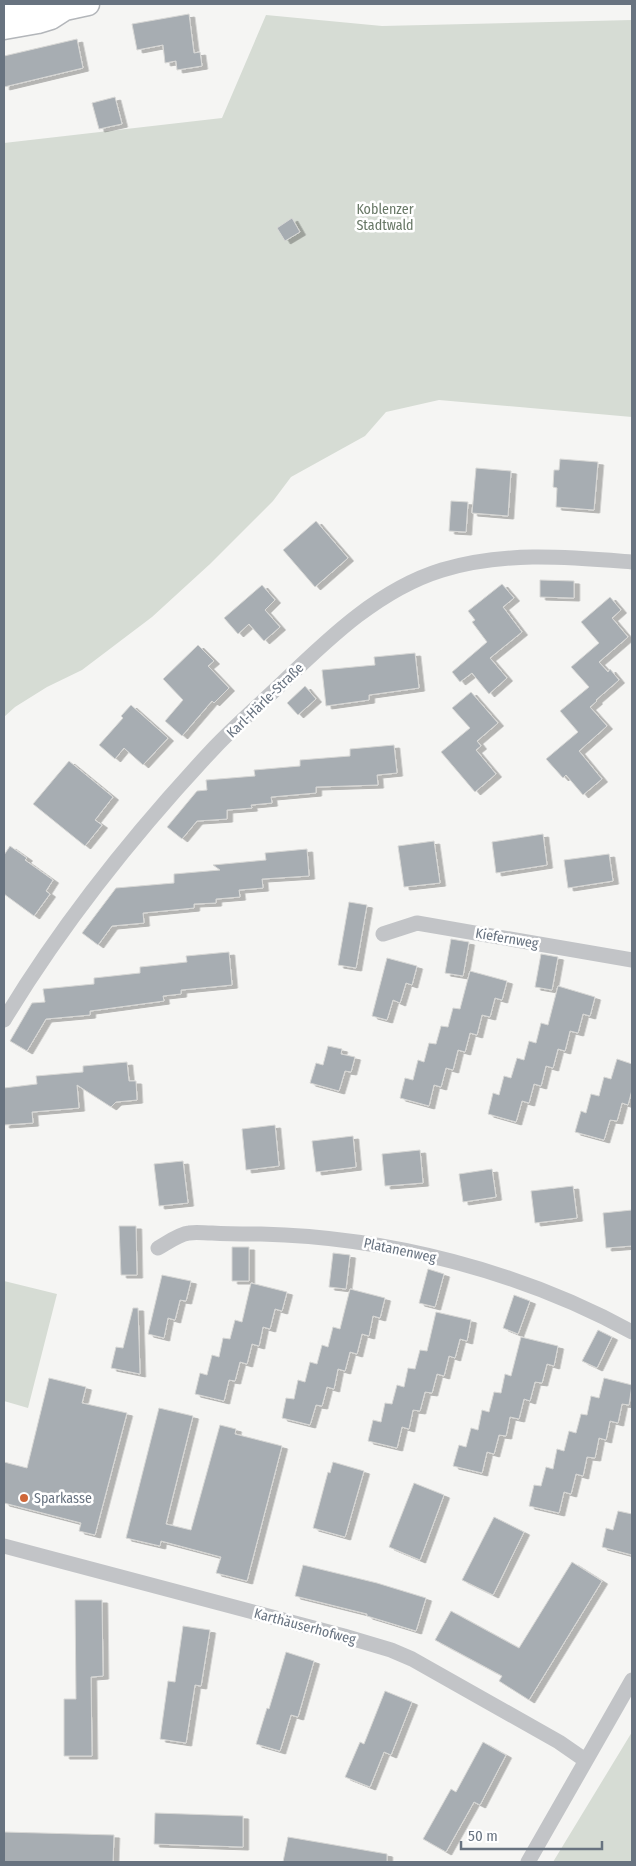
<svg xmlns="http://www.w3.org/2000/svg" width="636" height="1866" viewBox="0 0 636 1866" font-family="'Fira Sans Condensed',sans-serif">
<defs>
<filter id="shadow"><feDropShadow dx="5.5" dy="3" stdDeviation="0" flood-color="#0004"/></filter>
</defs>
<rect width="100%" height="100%" fill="#f5f5f3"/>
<path fill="#d6dcd4" d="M266 15 382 26 632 20V417L439 400 386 412 365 436 291 477 273 501 210 564 152 617 82 670 47 687 15 707 4 717V143L222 118Z
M4 1281 57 1294 28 1408 4 1401Z
M632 1732V1862H553Z"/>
<path fill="#a7adb2" stroke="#d7d7d5" filter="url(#shadow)" d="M189 14 194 53 200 52 202 66 177 70 176 61 165 63 163 45 137 50 132 24Z
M77 39 83 68 4 87V56Z
M115 97 122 124 99 129 92 103Z
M292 218 300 232 285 241 277 228Z
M560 459 598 462 594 510 556 507 557 488 553 487 554 470H559Z
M476 468 511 471 508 516 472 513Z
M451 501 468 502 466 532 449 531Z
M316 521 348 558 315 587 283 550Z
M540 580 574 581V598L540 597Z
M502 584 514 598 503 607 522 632 490 658 507 678 489 694 472 673 460 682 452 672 487 642 472 622 475 620 468 611Z
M262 585 275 600 265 610 280 627 264 641 249 624 238 634 224 618Z
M610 597 621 610 612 618 628 637 599 662 608 672 610 669 619 680 596 700 597 701 590 707 607 726 579 751 602 779 583 795 566 775 563 778 546 759 578 732 560 711 589 687 571 667 599 643 581 622Z
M198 645 214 661 208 666 229 688 214 703 212 701 182 736 165 721 183 700 163 679Z
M415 653 419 688 369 695V700L326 706 322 670 375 665 374 657Z
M305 686 316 699 298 715 287 703Z
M471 692 498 723 477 741 481 746 476 750 496 774 475 792 441 752 470 728 452 708Z
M131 705 168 738 143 765 124 748 115 759 99 745 123 718 121 716Z
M394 745 397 773 377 775 378 785 316 787V793L271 797 272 803 251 805 252 808 227 810V819L197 821 182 839 167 827 197 791 207 790 206 780 255 776 254 770 300 766V760L350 756V749Z
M69 761 113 797 95 820 102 825 85 846 33 804Z
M543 834 547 865 496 873 492 842Z
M434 841 440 883 404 887 398 846Z
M10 846 27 858 25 860 53 880 46 891 50 894 34 916 4 894V855Z
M307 849 309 876 262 879 263 888 239 890 240 897 216 899V903L194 904V908L143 913 144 923 112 926 98 945 82 933 116 888 174 883V874L220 870 213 865 266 860 265 853Z
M609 854 613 881 568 888 564 860Z
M349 902 367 905 356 968 338 965Z
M451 939 469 942 463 976 445 973Z
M229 952 232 985 181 990V994L163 996 164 1001 90 1011V1015L46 1019 27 1051 10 1041 32 1003 45 1002 43 989 94 984V978L140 973V967L187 962 186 956Z
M541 954 558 957 552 990 535 987Z
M387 958 417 966 412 985 406 983 400 1003 393 1000 387 1020 372 1016Z
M470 971 507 981 502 1000 495 998 490 1017 482 1015 477 1035 470 1033 465 1052 458 1050 453 1070 446 1068 441 1087 434 1085 429 1106 400 1098 405 1078 413 1080 418 1060 424 1062 429 1043 436 1044 441 1026 448 1027 453 1008 460 1009Z
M558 986 595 997 590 1016 583 1014 578 1033 570 1031 565 1051 558 1049 553 1068 546 1066 541 1086 534 1084 529 1103 522 1101 516 1122 488 1114 493 1093 499 1095 504 1076 511 1078 517 1058 524 1060 529 1041 536 1043 541 1023 548 1025Z
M328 1046 342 1049 341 1054 355 1057 351 1072 345 1071 339 1091 310 1083 316 1063 323 1065Z
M617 1059 632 1064V1090L628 1105 622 1103 617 1121 610 1120 604 1140 575 1132 581 1111 586 1113 591 1094 599 1096 604 1077 611 1079Z
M127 1062 129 1081H136L137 1100 116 1102 111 1107 77 1085 79 1108 32 1112 33 1123 4 1125V1088L37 1084 36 1076 83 1072V1066Z
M275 1125 279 1166 246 1170 242 1129Z
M353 1136 356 1167 316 1172 312 1141Z
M420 1150 423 1183 385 1186 382 1154Z
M183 1161 188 1203 159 1206 154 1164Z
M492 1169 496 1197 463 1202 459 1174Z
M573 1186 577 1218 535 1223 531 1191Z
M632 1210V1246L606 1248 603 1213Z
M119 1226H136L137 1275H121Z
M232 1247H249V1281H232Z
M333 1253 350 1255 346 1289 329 1287Z
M428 1269 444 1274 435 1307 419 1303Z
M162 1275 191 1281 186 1301 180 1300 175 1320 168 1318 164 1338 148 1334Z
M251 1283 287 1292 282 1311 275 1309 270 1329 263 1327 259 1346 252 1344 247 1364 240 1362 235 1381 229 1380 224 1401 195 1394 200 1373 207 1375 212 1355 219 1357 223 1338 230 1339 235 1320 242 1322Z
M350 1289 385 1298 380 1318 373 1316 369 1336 362 1334 357 1354 350 1352 345 1371 338 1369 334 1389 327 1387 322 1406 316 1405 310 1425 282 1418 286 1398 294 1399 298 1380 305 1382 310 1362 317 1364 322 1345 328 1347 333 1327 340 1329Z
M514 1295 530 1301 518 1334 503 1328Z
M133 1308H138L140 1374 111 1368 116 1347 123 1348Z
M436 1312 471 1320 467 1341 460 1339 455 1358 449 1356 444 1376 437 1374 432 1393 425 1392 420 1411 413 1410 409 1429 402 1427 397 1448 368 1441 373 1420 381 1422 385 1403 392 1404 397 1385 404 1387 408 1368 415 1369 420 1350 427 1351Z
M598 1330 612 1337 597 1368 582 1361Z
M521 1337 558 1346 554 1366 547 1364 542 1383 535 1382 530 1401 524 1399 519 1419 510 1417 506 1436 499 1435 494 1454 487 1452 482 1473 453 1466 459 1445 466 1447 471 1428 478 1430 482 1410 489 1412 494 1392 501 1393 505 1374 511 1376Z
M49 1378 86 1387 82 1403 127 1413 95 1535 79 1531 81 1523 4 1503V1462L27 1468Z
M604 1378 632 1385 629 1405 622 1404 618 1423 610 1421 606 1440 599 1438 595 1458 587 1457 583 1476 576 1474 571 1494 564 1492 559 1513 529 1506 534 1485 541 1486 546 1467 553 1469 557 1449 564 1451 569 1431 576 1433 581 1414 587 1415 591 1396 599 1398Z
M159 1408 193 1416 166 1524 191 1530 220 1425 236 1429 235 1434 282 1446 247 1581 216 1573 221 1557 161 1541 160 1546 126 1538Z
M333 1462 364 1471 345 1537 313 1528 328 1472 330 1473Z
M414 1483 444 1495 420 1560 389 1547Z
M618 1511 632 1514V1555L602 1547 606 1528 613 1530Z
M494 1517 524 1532 493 1595 462 1580Z
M572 1562 602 1581 529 1700 499 1681 502 1676 435 1640 451 1611 519 1648Z
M303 1565 377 1583 426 1598 416 1631 367 1616V1614L295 1596Z
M75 1600H102L103 1676 91 1677 92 1756H64V1699H76Z
M183 1626 210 1630 201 1686 195 1685 186 1743 160 1739 168 1681 175 1682Z
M286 1652 314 1661 298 1717 291 1715 280 1751 256 1744 267 1708 269 1709Z
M385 1691 412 1702 391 1755 384 1752 370 1787 345 1777 360 1742 364 1744Z
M483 1742 506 1755 480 1805 474 1802 446 1852 423 1839 451 1789 456 1792Z
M155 1813 243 1816V1847L154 1844Z
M4 1832 114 1835 113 1862H4Z
M288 1837 387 1854V1862H283Z"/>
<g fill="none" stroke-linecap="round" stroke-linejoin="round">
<g stroke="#b3b6ba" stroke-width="25">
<path id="primary" d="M4 13 41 5 65 9
M4 28 38 22 51 18 65 9 88 4"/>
</g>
<path stroke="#c2c4c7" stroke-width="15" d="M383 934 417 923 632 960
M4 1020C62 924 138 829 215 747 235 726 257 707 278 687 326 641 377 590 442 570 505 551 568 557 632 562
M158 1248C167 1243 179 1234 189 1233 196 1232 204 1233 212 1233 228 1234 245 1234 261 1234 387 1237 521 1271 632 1332
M4 1546 344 1636 391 1650 412 1659 559 1742 585 1760
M528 1862 632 1680"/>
<use href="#primary" stroke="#fff" stroke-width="22"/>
</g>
<circle fill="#cf6739" stroke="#fff" stroke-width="2" cx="24" cy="1498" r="5"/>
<g text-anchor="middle" stroke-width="5" stroke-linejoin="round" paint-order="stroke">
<g font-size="14" fill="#687866" stroke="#fff">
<text x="385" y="214">Koblenzer<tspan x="385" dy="16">Stadtwald</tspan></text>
</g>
<g font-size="14" fill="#687380" stroke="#fff">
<text transform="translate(265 700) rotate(-44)" y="5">Karl-Härle-Straße</text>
<text transform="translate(507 938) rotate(10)" y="5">Kiefernweg</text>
<text transform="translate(400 1250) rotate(12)" y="5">Platanenweg</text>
<text transform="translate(305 1626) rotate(15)" y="5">Karthäuserhofweg</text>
</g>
<g font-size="14" fill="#687380" stroke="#fff" text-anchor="start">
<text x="34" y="1503">Sparkasse</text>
</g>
</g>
<rect width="636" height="1866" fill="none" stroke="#687380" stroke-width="10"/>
<path d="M461 1841v8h141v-8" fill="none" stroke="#687380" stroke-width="2.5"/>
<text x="468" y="1841" font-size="15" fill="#687380" stroke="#ffffff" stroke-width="4" paint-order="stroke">50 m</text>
</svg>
